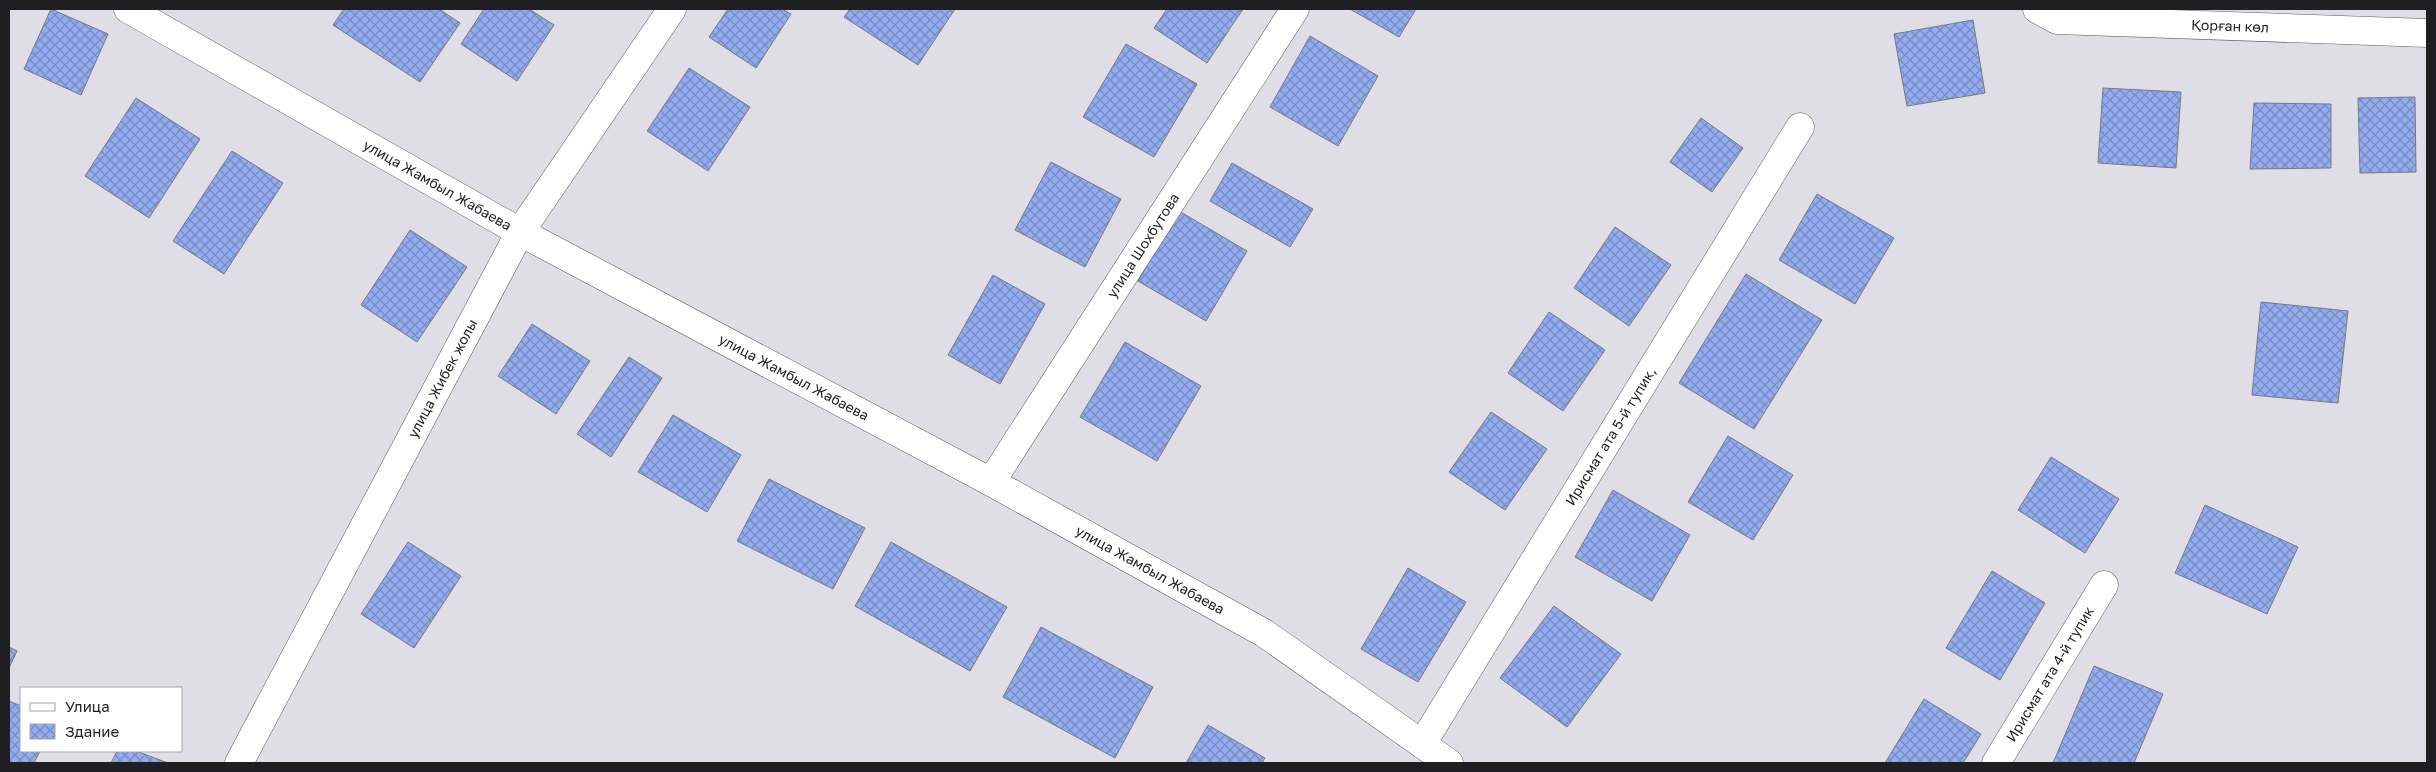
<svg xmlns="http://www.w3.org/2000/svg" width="2436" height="772" viewBox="0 0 2436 772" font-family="'Golos Text',sans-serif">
<defs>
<pattern id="building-cross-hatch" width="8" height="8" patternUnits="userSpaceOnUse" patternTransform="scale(1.25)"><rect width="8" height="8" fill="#93acf0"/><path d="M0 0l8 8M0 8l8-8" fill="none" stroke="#778bc2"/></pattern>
</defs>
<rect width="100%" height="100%" fill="#dfdde5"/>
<path fill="url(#building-cross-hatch)" stroke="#767980" d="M51 9 108 34 81 95 24 69Z
M344 9H439L460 23 420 82 333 25Z
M484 9H529L554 25 517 81 461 44Z
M728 9H782L791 14 756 68 709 37Z
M850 9H955L918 65 844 17Z
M1167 9H1243L1207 63 1154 28Z
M1350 9H1416L1399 37Z
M1973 20 1985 93 1907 106 1894 34Z
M1310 36 1378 76 1338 146 1270 107Z
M1126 44 1197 84 1154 157 1083 117Z
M689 68 750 107 708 171 647 131Z
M2103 88 2181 92 2176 168 2098 163Z
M2415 97 2416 172 2360 173 2358 98Z
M136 98 200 139 149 218 85 176Z
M2254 103 2331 104V168L2250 169Z
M1701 118 1743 148 1712 192 1670 162Z
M232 151 283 183 224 274 173 241Z
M1051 162 1121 199 1085 267 1015 230Z
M1232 163 1313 209 1290 247 1210 201Z
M1817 194 1894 238 1855 304 1779 260Z
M1179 211 1247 251 1206 321 1138 281Z
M1615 227 1671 265 1629 326 1574 288Z
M410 230 467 267 417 342 361 305Z
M1746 274 1822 320 1754 429 1679 383Z
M993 275 1045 304 1000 384 948 355Z
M2261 302 2348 311 2338 403 2252 395Z
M1549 312 1605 350 1563 411 1508 373Z
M532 324 590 361 556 414 498 376Z
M1125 342 1201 386 1157 461 1080 417Z
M629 357 662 378 611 457 577 434Z
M1491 412 1547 449 1505 510 1449 472Z
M673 415 741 455 707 512 638 472Z
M1728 436 1793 475 1753 540 1688 502Z
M2051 457 2119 499 2085 553 2018 510Z
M769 479 865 528 833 589 737 541Z
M1613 490 1690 535 1652 601 1575 557Z
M2205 505 2298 547 2267 614 2175 573Z
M408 542 461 576 414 648 361 614Z
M891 542 1007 607 970 671 855 606Z
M1408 568 1466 602 1418 682 1361 649Z
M1992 571 2045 603 2000 680 1946 648Z
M1554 606 1621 654 1567 727 1500 678Z
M1041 627 1153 687 1115 758 1003 697Z
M9 647 17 651 9 668Z
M2094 666 2163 694 2134 763H2053Z
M1924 699 1981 734 1963 763H1885Z
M9 701 21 706V751H40L34 763H9Z
M1208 725 1265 758 1262 763H1186Z
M117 751H136L168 763H111Z"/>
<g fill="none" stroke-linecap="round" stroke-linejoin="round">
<g stroke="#5d5b62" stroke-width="29">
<g id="minor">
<path id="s1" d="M128 9 520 232 991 482 1264 633 1449 763"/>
<path id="s2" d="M2037 9 2057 20 2427 33"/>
<path id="s3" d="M991 482 1295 9"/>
<path id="s4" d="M1422 744 1800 127"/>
<path id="s5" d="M239 763 520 232 672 9"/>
<path id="s6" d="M1996 763 2104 585"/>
</g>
</g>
<use href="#minor" stroke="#fff" stroke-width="28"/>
</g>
<g text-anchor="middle" stroke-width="5" stroke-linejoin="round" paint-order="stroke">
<g font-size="14" fill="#1f1e21" stroke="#fff">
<text dy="5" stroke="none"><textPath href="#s2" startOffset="196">Қорған көл</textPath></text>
<text dy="5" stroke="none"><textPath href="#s1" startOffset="356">улица Жамбыл Жабаева</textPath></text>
<text dy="5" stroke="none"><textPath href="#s3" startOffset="281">улица Шохбутова</textPath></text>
<text dy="5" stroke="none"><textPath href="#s1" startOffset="761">улица Жамбыл Жабаева</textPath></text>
<text dy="5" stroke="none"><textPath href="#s5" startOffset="435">улица Жибек жолы</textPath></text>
<text dy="5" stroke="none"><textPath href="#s4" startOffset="361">Ирисмат ата 5-й тупик,</textPath></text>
<text dy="5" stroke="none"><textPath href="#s1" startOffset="1166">улица Жамбыл Жабаева</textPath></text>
<text dy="5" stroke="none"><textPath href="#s6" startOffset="104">Ирисмат ата 4-й тупик</textPath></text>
</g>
</g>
<rect width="2436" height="772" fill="none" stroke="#1f1e21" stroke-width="20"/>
<rect x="20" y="687" width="162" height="65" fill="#ffffff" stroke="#a5a5a6"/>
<rect x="30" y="703" width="25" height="8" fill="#ffffff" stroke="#a5a5a6"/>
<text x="65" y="712" font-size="15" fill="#1f1e21">Улица</text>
<rect x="30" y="724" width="25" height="15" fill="url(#building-cross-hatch)" stroke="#a5a5a6"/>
<text x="65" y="737" font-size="15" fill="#1f1e21">Здание</text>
</svg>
